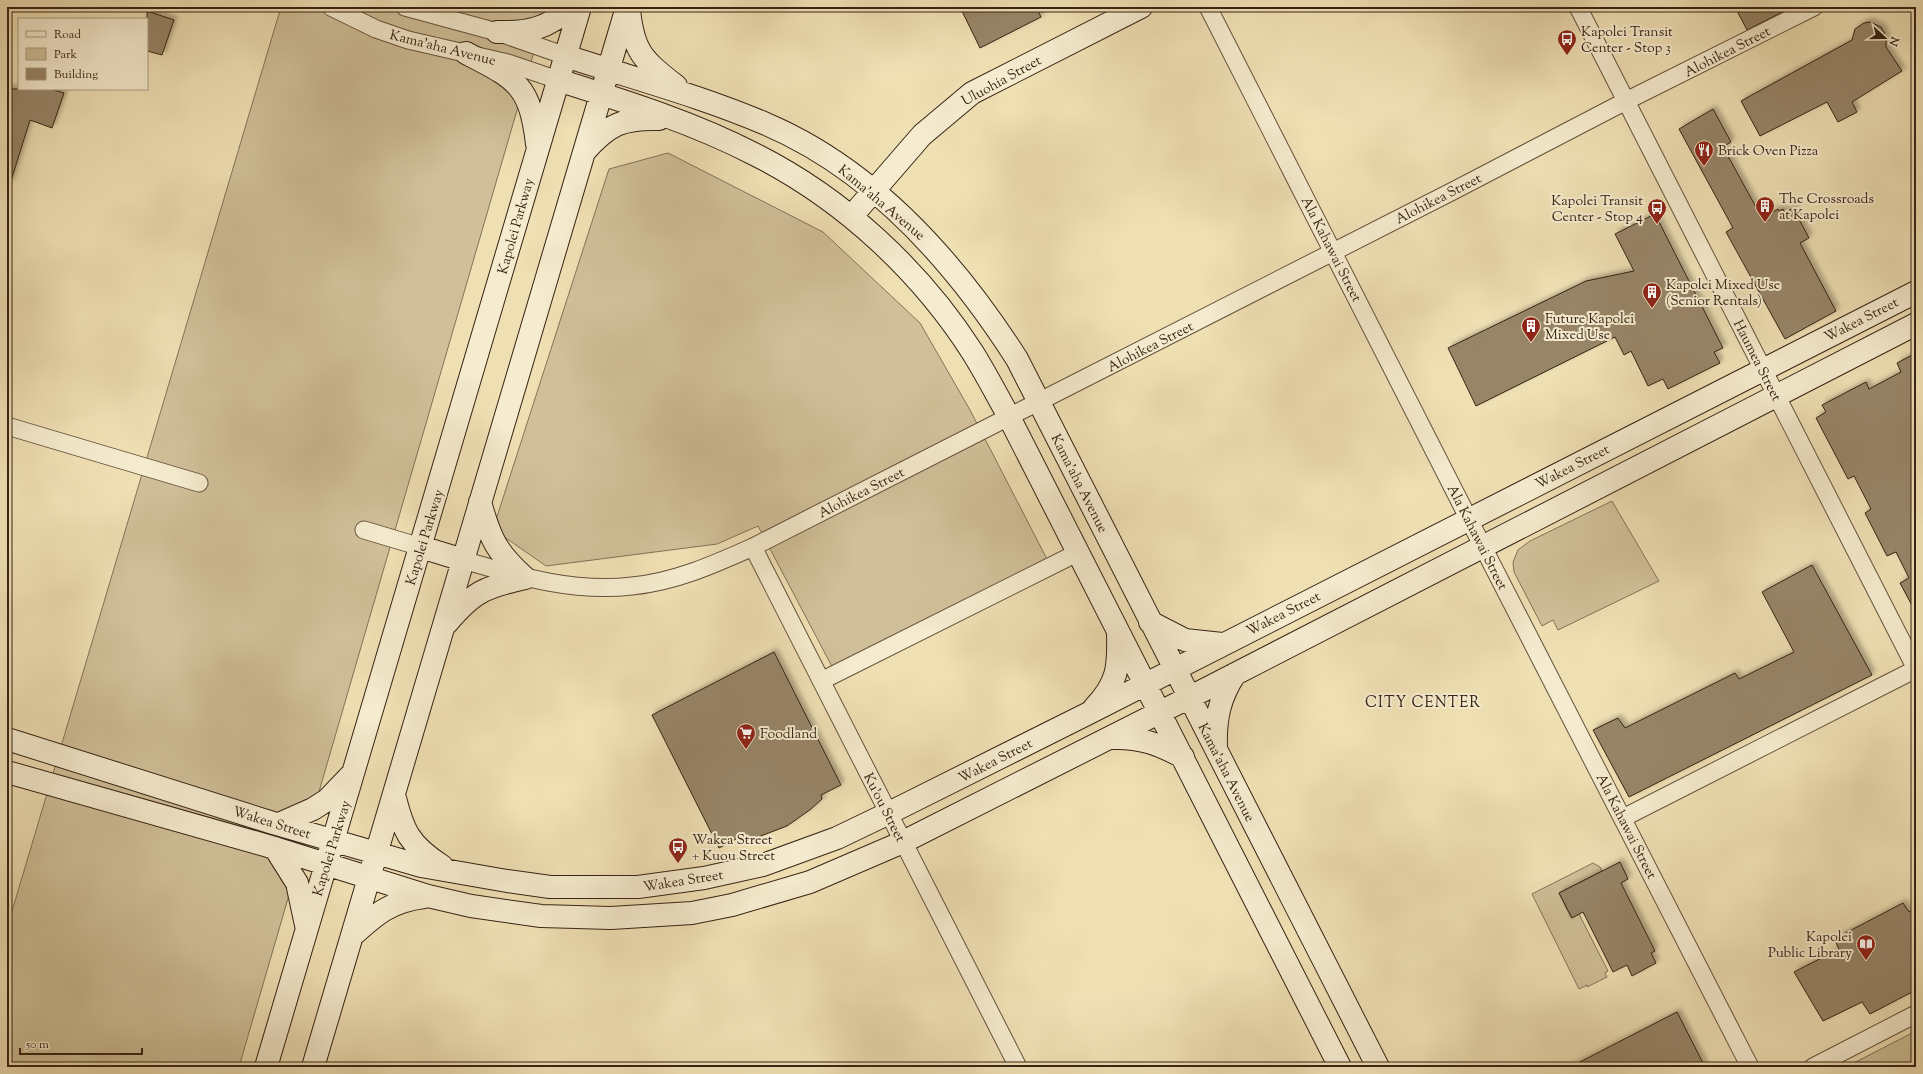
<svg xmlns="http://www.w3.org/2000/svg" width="1923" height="1074" viewBox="0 0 1923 1074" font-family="'Sorts Mill Goudy',serif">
<defs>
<filter id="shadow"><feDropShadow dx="3.5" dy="-3.5" stdDeviation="2" flood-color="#0004"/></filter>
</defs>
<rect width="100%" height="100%" fill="#efe0b4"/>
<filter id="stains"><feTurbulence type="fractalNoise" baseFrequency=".005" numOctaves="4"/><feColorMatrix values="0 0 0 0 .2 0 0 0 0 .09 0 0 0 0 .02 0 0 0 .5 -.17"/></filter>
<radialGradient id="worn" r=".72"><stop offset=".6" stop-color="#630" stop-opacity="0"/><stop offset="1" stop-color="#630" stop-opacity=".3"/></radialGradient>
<path fill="#d0c099" stroke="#847256" d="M281 7H547L239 1067H7V928Z
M668 153 823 232 920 323 970 410 1048 561 839 680 758 526 717 544 546 566 493 529 609 169Z
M1612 501 1659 581 1558 630 1553 620 1542 626 1514 572 1513 562 1518 550 1530 541Z
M1593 863 1600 867 1602 871 1559 893 1571 918 1579 914 1608 971 1605 973 1607 977 1587 987V985L1579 989 1532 894Z
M1916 1031V1067H1846Z"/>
<path fill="#978567" stroke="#372314" filter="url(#shadow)" d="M960 7H1036L1041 17 980 48Z
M1735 7H1792L1747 30Z
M147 11 174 20 162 55 147 51Z
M1870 22 1881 27 1884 32 1886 39V47L1902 71 1852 102 1857 112 1838 122 1827 102 1760 136 1741 101 1852 40 1855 29 1864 23Z
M7 89H51L64 93 52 128 30 120 10 184 7 183Z
M1713 109 1731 142 1723 147 1762 218 1778 209 1779 211 1783 209 1785 213 1793 208 1809 238 1800 243 1836 311 1785 339 1726 232 1733 228 1679 129Z
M1655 214 1723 348 1714 352 1720 363 1668 389 1663 379 1648 386 1631 351 1624 355 1615 337 1476 406 1448 348 1586 281 1634 271 1615 234Z
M1916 353V613L1900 583 1909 578 1896 552 1887 556 1865 513 1871 509 1854 476 1848 479 1816 418 1826 412 1822 405 1866 382 1869 389 1901 372 1897 363Z
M1812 565 1872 675 1629 797 1593 730 1618 718 1625 728 1735 673 1739 679 1794 652 1762 592Z
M774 652 841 785 821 795 822 799 811 809 787 826 758 837 743 840 740 837 719 848 652 715Z
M1620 862 1628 879 1621 883 1655 951 1651 953 1656 963 1632 976 1627 965 1613 972 1583 912 1572 918 1559 893Z
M1903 903 1909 912 1916 908V990L1870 1014 1862 1002 1823 1021 1794 972 1839 949 1834 939Z
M1677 1012 1705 1067H1570Z"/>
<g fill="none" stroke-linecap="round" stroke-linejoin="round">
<g stroke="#65523c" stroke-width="19">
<path id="street" d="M331 7 376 29 408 40 508 63 558 80
M405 7 497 32 566 56
M1208 7 1483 547 1750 1067
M1578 7 1916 669
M7 426 199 483
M364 530 421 547
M753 547 1018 1067
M463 560C518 576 574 593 632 586 675 582 715 564 753 547L1451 192 1626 101 1814 7
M821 681 1077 553
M1623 818 1916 669
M1813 1067 1916 1014"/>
</g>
<g stroke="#372314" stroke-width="24">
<path id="secondary" d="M629 9C633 52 643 60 676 86
M497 32C526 33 549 29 570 7
M466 53C516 79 530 84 537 144
M566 56C632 78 701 96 766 124 874 170 955 262 1017 359L1378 1067
M558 80C624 101 692 122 754 154 842 198 920 270 973 353 986 374 997 395 1009 417L1340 1067
M585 151C609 124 623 118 659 119
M851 217 922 135 972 93 1141 7
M480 502C490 538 496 552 525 578
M421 547 463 560
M1150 622 1185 640 1222 644
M447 623C473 592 485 587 525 578
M1094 708C1118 683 1119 667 1118 633
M1112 738C1141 737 1158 744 1183 757
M7 739 273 823 421 866 507 881 550 887H638L704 878 763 865 837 838 889 813 1089 713 1916 292
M1216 748C1215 720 1219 698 1235 674
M7 772 268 846 428 896 471 906 541 916 611 918 692 913 732 905 810 882 903 842 1206 689 1916 324
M394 794C403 831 409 845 442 866
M279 824 313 809 327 800 350 776
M275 848 297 883 306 925
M352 936C376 914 391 901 424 897
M266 1067 580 7
M313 1067 627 7"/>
</g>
<use href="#street" stroke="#f5ebce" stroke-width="17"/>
<use href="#secondary" stroke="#f5ebce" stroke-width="22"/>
</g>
<defs>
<g id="bus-pin" transform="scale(1)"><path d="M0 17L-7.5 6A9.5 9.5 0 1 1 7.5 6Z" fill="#8f2418" stroke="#f5ebce"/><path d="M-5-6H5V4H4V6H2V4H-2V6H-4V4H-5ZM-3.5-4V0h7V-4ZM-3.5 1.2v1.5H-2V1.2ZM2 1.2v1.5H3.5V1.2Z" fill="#fff"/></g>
<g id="restaurant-pin" transform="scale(1)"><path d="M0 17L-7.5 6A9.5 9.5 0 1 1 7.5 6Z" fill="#8f2418" stroke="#f5ebce"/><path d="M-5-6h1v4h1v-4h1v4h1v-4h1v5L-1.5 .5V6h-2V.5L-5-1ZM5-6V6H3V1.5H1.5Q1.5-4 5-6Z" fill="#fff"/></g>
<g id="building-pin" transform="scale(1)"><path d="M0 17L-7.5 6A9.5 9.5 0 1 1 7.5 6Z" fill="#8f2418" stroke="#f5ebce"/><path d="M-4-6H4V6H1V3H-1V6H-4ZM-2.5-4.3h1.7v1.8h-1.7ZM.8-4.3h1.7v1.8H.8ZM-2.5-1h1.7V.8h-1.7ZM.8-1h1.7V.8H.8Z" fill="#fff"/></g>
<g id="supermarket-pin" transform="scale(1)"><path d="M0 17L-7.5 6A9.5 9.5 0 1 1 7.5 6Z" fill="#8f2418" stroke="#f5ebce"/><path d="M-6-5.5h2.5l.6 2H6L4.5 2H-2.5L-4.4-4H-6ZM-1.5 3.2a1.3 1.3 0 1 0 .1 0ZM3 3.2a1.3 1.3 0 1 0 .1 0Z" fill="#fff"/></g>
<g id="library-pin" transform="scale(1)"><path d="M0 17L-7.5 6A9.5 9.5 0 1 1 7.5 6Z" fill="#8f2418" stroke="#f5ebce"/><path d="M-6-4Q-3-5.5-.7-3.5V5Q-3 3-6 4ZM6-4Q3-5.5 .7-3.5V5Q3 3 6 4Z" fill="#fff"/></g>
</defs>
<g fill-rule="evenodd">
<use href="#bus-pin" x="1567" y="39"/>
<use href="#restaurant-pin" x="1704" y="150"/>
<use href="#building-pin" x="1765" y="206"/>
<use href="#bus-pin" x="1657" y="208"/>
<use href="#building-pin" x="1652" y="292"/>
<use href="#building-pin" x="1531" y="326"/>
<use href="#supermarket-pin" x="746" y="733"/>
<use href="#bus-pin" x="678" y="847"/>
<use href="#library-pin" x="1866" y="944"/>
</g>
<g text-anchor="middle" stroke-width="4" stroke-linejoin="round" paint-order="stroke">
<g font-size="14" fill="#372314" stroke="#f5ebce" text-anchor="start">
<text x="1581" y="36">Kapolei Transit<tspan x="1581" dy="16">Center - Stop 3</tspan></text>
<text x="1718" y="155">Brick Oven Pizza</text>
<text x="1779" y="203">The Crossroads<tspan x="1779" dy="16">at Kapolei</tspan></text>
<text x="1643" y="205" text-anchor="end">Kapolei Transit<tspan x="1643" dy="16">Center - Stop 4</tspan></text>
<text x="1666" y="289">Kapolei Mixed Use<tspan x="1666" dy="16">(Senior Rentals)</tspan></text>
<text x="1545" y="323">Future Kapolei<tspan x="1545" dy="16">Mixed Use</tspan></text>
<text x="760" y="738">Foodland</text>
<text x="692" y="844">Wakea Street<tspan x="692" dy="16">+ Kuou Street</tspan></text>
<text x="1852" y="941" text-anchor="end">Kapolei<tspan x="1852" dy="16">Public Library</tspan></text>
</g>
<g font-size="14" fill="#372314" stroke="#f5ebce">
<text transform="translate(443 47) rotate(14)" y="5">Kama'aha Avenue</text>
<text transform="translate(1727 51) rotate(-27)" y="5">Alohikea Street</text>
<text transform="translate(1001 80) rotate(-29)" y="5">Uluohia Street</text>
<text transform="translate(1438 198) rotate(-27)" y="5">Alohikea Street</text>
<text transform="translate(882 202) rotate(40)" y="5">Kama'aha Avenue</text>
<text transform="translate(515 226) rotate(-74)" y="5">Kapolei Parkway</text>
<text transform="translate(1332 249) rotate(63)" y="5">Ala Kahawai Street</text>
<text transform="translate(1861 319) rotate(-27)" y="5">Wakea Street</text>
<text transform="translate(1150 346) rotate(-27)" y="5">Alohikea Street</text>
<text transform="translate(1758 360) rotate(63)" y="5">Haumea Street</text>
<text transform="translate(1572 466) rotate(-27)" y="5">Wakea Street</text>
<text transform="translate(1080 483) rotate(63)" y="5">Kama'aha Avenue</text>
<text transform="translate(861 492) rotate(-27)" y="5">Alohikea Street</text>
<text transform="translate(424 537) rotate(-73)" y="5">Kapolei Parkway</text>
<text transform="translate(1478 537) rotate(63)" y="5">Ala Kahawai Street</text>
<text transform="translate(1283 613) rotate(-27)" y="5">Wakea Street</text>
<text transform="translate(995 760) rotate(-27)" y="5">Wakea Street</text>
<text transform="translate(1227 772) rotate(63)" y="5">Kama'aha Avenue</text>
<text transform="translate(885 807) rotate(63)" y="5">Ku'ou Street</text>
<text transform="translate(272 822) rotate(17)" y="5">Wakea Street</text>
<text transform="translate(1627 826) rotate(63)" y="5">Ala Kahawai Street</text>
<text transform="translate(331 848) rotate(-73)" y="5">Kapolei Parkway</text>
<text transform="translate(683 880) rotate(-9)" y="5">Wakea Street</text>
</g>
<g font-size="15" letter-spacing="1" fill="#372314" stroke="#f5ebce">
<text x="1423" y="707">CITY CENTER</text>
</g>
</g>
<rect width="1923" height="1074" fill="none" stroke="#efe0b4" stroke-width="24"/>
<rect x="8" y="8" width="1907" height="1058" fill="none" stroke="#372314" stroke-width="2"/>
<rect x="12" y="12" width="1899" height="1050" fill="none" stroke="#372314"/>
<rect x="18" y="18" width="130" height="72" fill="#f5ebce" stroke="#a99b84"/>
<rect x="26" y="31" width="20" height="6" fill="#f5ebce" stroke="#a99b84"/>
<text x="54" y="38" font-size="12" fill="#372314">Road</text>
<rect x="26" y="48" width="20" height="12" fill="#d0c099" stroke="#a99b84"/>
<text x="54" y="58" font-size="12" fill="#372314">Park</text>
<rect x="26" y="68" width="20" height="12" fill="#978567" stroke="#a99b84"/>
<text x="54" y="78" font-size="12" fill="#372314">Building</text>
<g transform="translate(1885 38) rotate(111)" stroke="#f5ebce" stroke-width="3" paint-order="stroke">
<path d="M0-3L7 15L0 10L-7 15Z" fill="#372314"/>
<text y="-6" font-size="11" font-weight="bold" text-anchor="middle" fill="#372314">N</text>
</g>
<path d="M20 1048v6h122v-6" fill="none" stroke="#372314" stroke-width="2"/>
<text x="26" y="1048" font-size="12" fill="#372314" stroke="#f5ebce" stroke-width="3" paint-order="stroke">50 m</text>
<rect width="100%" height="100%" filter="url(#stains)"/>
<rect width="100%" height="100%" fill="url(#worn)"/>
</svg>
